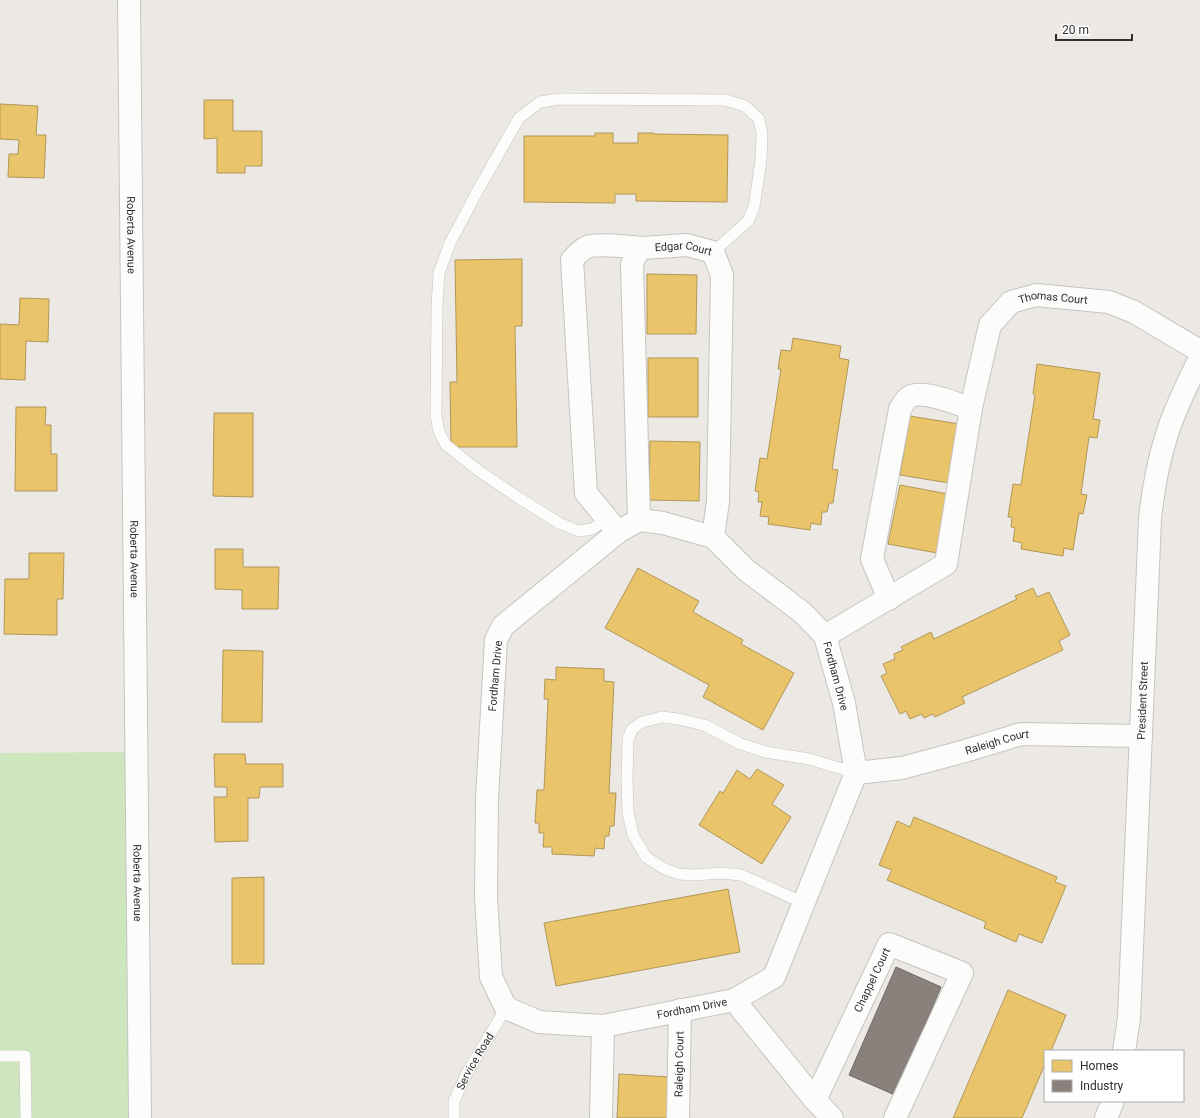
<svg xmlns="http://www.w3.org/2000/svg" width="1200" height="1118" viewBox="0 0 1200 1118" font-family="Roboto,sans-serif">
<rect width="100%" height="100%" fill="#ece8e4"/>
<path fill="#cee6be" d="M130 752 132 1118H0V753Z"/>
<path fill="#e9c46a" stroke="#b19758" d="M204 100H233V131H262V166H245V173H217V138L204 139Z
M0 104 38 106 36 135H46L44 178 8 177 9 154H18L19 140 0 139Z
M595 133H613V143H638V133H654V134L728 135 727 202 636 201V194H615V203L524 202V136H595Z
M522 259V326H515L517 447H451L450 382H457L455 260Z
M647 274 697 275 696 334H647Z
M20 298 49 299 48 342 26 341 25 380 0 379V324L19 325Z
M793 338 841 346 839 358 849 360 832 469 838 470 833 503H829L827 512H822L821 525 811 523 810 530 768 524 769 517 760 516 762 502H758L759 492 755 491 760 458 767 459 781 369H778L781 350 791 351Z
M648 358H698V417H648Z
M1037 364 1100 373 1093 419 1100 420 1097 438 1089 437 1081 494 1087 495 1083 514 1079 513 1073 550 1064 548 1063 556 1021 549 1022 543 1013 541 1015 528 1011 527 1012 517H1008L1013 484 1021 485 1035 395 1033 394Z
M16 407H46L45 425H51V454H57V491H15Z
M214 413H253V497L213 496Z
M910 416 959 424 949 483 900 475Z
M650 441 700 442 699 501 649 500Z
M900 485 948 494 937 553 888 544Z
M215 549H243V567H279L278 609H242V590L215 589Z
M29 553H64L63 599H57V635L4 634 5 579H29Z
M638 568 699 601 693 612 743 640 741 644 794 673 763 730 703 697 709 685 605 628Z
M1033 588 1037 597 1049 592 1070 635 1059 641 1063 650 962 697 965 703 935 717 933 714 924 718 922 714 910 719 906 711 900 714 881 676 887 673 883 664 895 659 894 654 903 650 901 647 931 632 934 639 1017 599 1015 596Z
M223 650 263 651 262 722H222Z
M556 667 604 669V681L614 682 609 793H616L614 826H610L609 836H605L604 849 595 848 594 856 552 854V847H543L544 833H539V823H535L537 790H544L548 699H544L545 679 556 680Z
M214 754H245L246 764H283V787H260L259 798H248V841L215 842 214 797H227V787H215Z
M757 769 784 785 772 804 791 817 762 864 699 825 720 791 723 793 737 770 750 779Z
M914 817 1057 877 1055 882 1066 886 1042 943 1019 934 1016 942 984 928 986 922 887 880 892 870 879 865 897 821 910 827Z
M264 877V964H232V878Z
M728 889 740 952 556 986 544 923Z
M1008 990 1066 1015 1051 1051H1045V1064L1022 1118H953Z
M619 1074 669 1077 667 1118H617Z"/>
<path fill="#8a817c" stroke="#6e6865" d="M896 967 941 987 895 1095 849 1075Z"/>
<g fill="none" stroke-linecap="round" stroke-linejoin="round">
<g stroke="#c5c4c5" stroke-width="12">
<g id="lane">
<path d="M607 519 592 529 579 531 559 523 519 498 479 471 446 445 439 432 436 416 437 306 439 273 450 243 478 190 519 118 540 102 559 99 725 100 745 106 759 119 762 134 761 161 754 207 748 221 713 252"/>
<path d="M804 903 741 875 721 873 695 875 678 874 663 868 646 857 633 835 628 812 627 779 628 740 632 729 642 722 662 717 678 719 704 725 741 744 766 752 809 759 856 773"/>
<path d="M0 1056H25L26 1118"/>
<path id="s1" d="M454 1118V1101L467 1073 506 1008"/>
</g>
</g>
<g stroke="#c5c4c5" stroke-width="24">
<g id="street">
<path id="s2" d="M129 0 140 1118"/>
<path d="M639 520 663 523 713 537 746 570 803 613 825 636 844 703 856 773 774 977 734 1000 603 1026 539 1022 506 1008 491 977 486 897 487 798 496 640 503 626 618 532Z"/>
<path id="s3" d="M639 520 632 265 635 256 642 248 687 245 713 252 722 275 718 501 713 537"/>
<path d="M618 532 586 493 572 260C577 254 581 250 587 247 598 243 629 247 642 248"/>
<path d="M889 599 872 559 900 409C902 406 905 400 908 398 921 388 956 404 971 408"/>
<path id="s4" d="M825 636 946 564 971 408 990 325 1011 302 1036 295 1109 302 1134 312 1200 351"/>
<path id="s5" d="M856 773 902 768 965 751 1021 734 1141 736"/>
<path d="M734 1000 815 1100 832 1118"/>
<path id="s6" d="M1124 1051 1129 1018 1150 519C1153 490 1158 462 1167 434 1175 408 1188 383 1200 358"/>
<path id="s7" d="M815 1100 889 944 962 973 895 1118"/>
<path d="M601 1118 603 1026"/>
<path id="s8" d="M678 1118 680 1010"/>
<path d="M1106 1118 1113 1101"/>
</g>
</g>
<use href="#lane" stroke="#fcfcfb" stroke-width="11"/>
<use href="#street" stroke="#fcfcfb" stroke-width="22"/>
</g>
<g text-anchor="middle" stroke-width="4" stroke-linejoin="round" paint-order="stroke">
<g font-size="11" fill="#2e2e2e" stroke="#fff">
<text dy="4" stroke="none"><textPath href="#s2" startOffset="235">Roberta Avenue</textPath></text>
<text dy="4" stroke="none"><textPath href="#s3" startOffset="317">Edgar Court</textPath></text>
<text dy="4" stroke="none"><textPath href="#s4" startOffset="458">Thomas Court</textPath></text>
<text dy="4" stroke="none"><textPath href="#s2" startOffset="559">Roberta Avenue</textPath></text>
<text transform="translate(495 676) rotate(-85)" y="4">Fordham Drive</text>
<text transform="translate(836 676) rotate(75)" y="4">Fordham Drive</text>
<text dy="4" stroke="none"><textPath href="#s6" startOffset="351">President Street</textPath></text>
<text dy="4" stroke="none"><textPath href="#s5" startOffset="145">Raleigh Court</textPath></text>
<text dy="4" stroke="none"><textPath href="#s2" startOffset="883">Roberta Avenue</textPath></text>
<text dy="4" stroke="none"><textPath href="#s7" startOffset="133">Chappel Court</textPath></text>
<text transform="translate(692 1008) rotate(-11)" y="4">Fordham Drive</text>
<text dy="4" stroke="none"><textPath href="#s1" startOffset="62">Service Road</textPath></text>
<text dy="4" stroke="none"><textPath href="#s8" startOffset="54">Raleigh Court</textPath></text>
</g>
</g>
<rect x="1044" y="1050" width="140" height="52" fill="#ffffff" stroke="#ababab"/>
<rect x="1052" y="1060" width="20" height="12" fill="#e9c46a" stroke="#ababab"/>
<text x="1080" y="1070" font-size="12" fill="#2e2e2e">Homes</text>
<rect x="1052" y="1080" width="20" height="12" fill="#8a817c" stroke="#ababab"/>
<text x="1080" y="1090" font-size="12" fill="#2e2e2e">Industry</text>
<path d="M1056 34v6h76v-6" fill="none" stroke="#2e2e2e" stroke-width="2"/>
<text x="1062" y="34" font-size="12" fill="#2e2e2e" stroke="#ffffff" stroke-width="3" paint-order="stroke">20 m</text>
</svg>
